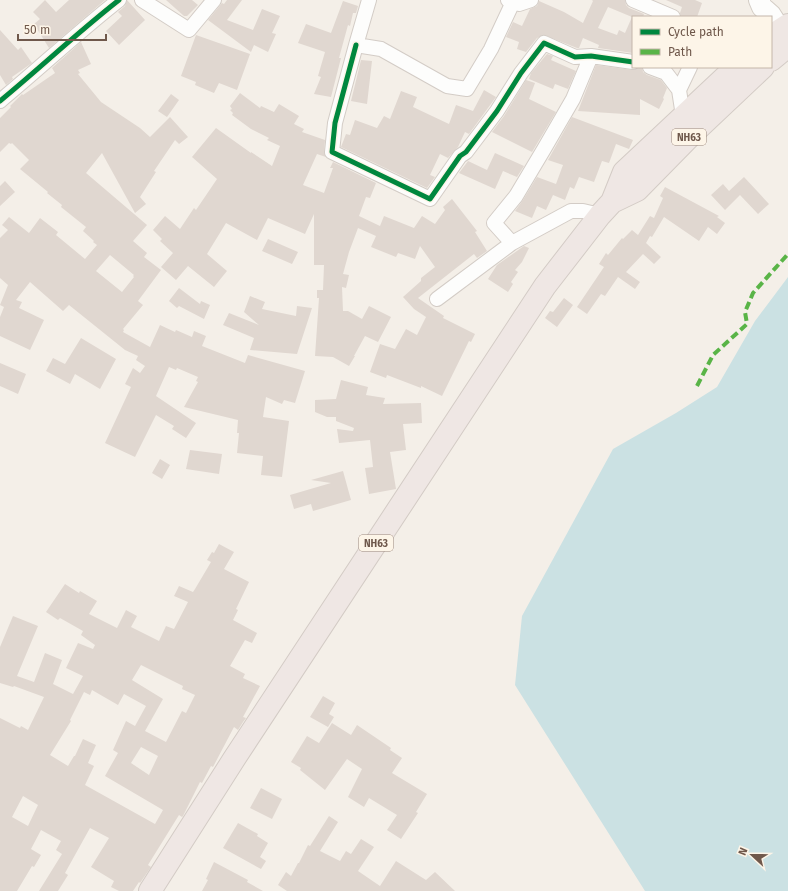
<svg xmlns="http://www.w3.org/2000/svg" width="788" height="891" viewBox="0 0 788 891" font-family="'Fira Sans',sans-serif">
<rect width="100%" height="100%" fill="#f4efe8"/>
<path fill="#cbe1e3" d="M788 277V891H645L515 685 522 616 613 449 676 413 717 387 755 321Z"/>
<path fill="#e0d7d0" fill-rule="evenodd" d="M45 0 56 12 69 0H105L49 48 34 24 40 19 33 12Z
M127 0 145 20 119 45 106 31 122 16 118 12 125 6Z
M166 0H192L198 5 187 16H184Z
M227 0H242L227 20 253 30 262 9 280 16 272 33 276 34 268 52 254 45 251 52 208 20 222 3 224 4Z
M592 0H625L626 5 629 8 644 14 643 17H633V53L598 48 599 45 583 38 579 48H577L544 35 537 38 526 52 517 49 519 42 506 37 513 22 522 26 530 9 537 6 539 1 564 12 583 23 593 1ZM608 7 632 17 625 33 619 30 617 35 598 28Z
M666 0H695L702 3 697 17H681L680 13 682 7Z
M343 1 358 6 356 13H353L350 26 348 25 339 58H341L331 97 314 94 321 77 318 76 325 52 298 43 306 24 331 33Z
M0 30 18 50 21 47 32 63 12 77 13 79 6 85 0 75Z
M196 35 250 54 237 90 219 83 214 93 195 85 196 82 181 76Z
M81 42 91 64 78 70 80 73 78 74 101 102 140 128 150 137 170 117 188 137 179 144 175 140 154 171 156 172 140 197 146 204 135 213 102 153 86 173 147 225 133 241 147 253 144 257 161 270 138 301 143 305 123 329 124 330 123 332 150 347 160 325 175 332 176 330 192 337 194 331 206 336 202 346 245 363 248 355 305 371 295 403 284 400 282 404 266 397 263 417 289 421 282 477 261 475 263 456 237 453 239 433H237L238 420 184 407 198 382 196 381 198 377 177 368 176 370 169 367 156 396 196 423 186 438 172 429 174 426 156 415 135 457 105 443 131 387 125 384 133 368 140 373 145 366 136 360 138 356 125 350 69 305 63 311 30 282 16 300 22 302 19 308 44 320 30 350 0 336V317L4 307 0 305 8 285 0 278V238L8 230 2 225 9 217 29 233 40 218 58 232 56 235 85 259 97 245 93 242 94 241 83 231 86 227 61 207 62 205 47 193 48 192 20 169 29 160 12 143 11 144 9 143 0 152V118L11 107 10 106 22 94 23 95 55 73 52 68ZM110 255 134 275 133 276 134 277 122 292 96 271Z
M547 54 553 56 551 60 576 71 568 89 555 84 553 89 529 79 531 73Z
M361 60 372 61 367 104 351 101Z
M596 65 632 70 642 67 643 72 647 75 661 80 667 88 663 98 664 99 659 109 640 99V115L578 111Z
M526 80 535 83 529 99 556 112 532 152 492 132 504 116Z
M484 90 496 97 469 134 465 132 458 147 448 158 440 154 430 175 435 177 427 188 341 147 346 134 350 135 355 120 377 128 384 116 390 119 401 91 417 97 413 107 449 124 456 105 473 111Z
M240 93 260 108 261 106 274 112 279 104 299 116 294 124 304 129 302 132 325 140 324 152 326 157 317 154 303 185 324 193 333 168H330L333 162 376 183 370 198 366 197 359 216 380 226 384 216 414 228 422 216 435 224 445 210 443 207 452 199 477 231 475 232 487 251 477 258 474 254 418 298 444 316 443 318 475 334 471 342 469 341 442 396 421 386V388L387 375 386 378 370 372 380 344 395 349 406 329 417 335 426 317 414 309 403 297 421 281V278L435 267 420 246 415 259 398 253 396 257 371 247 376 236 358 228 349 252 343 274 349 275 346 288 342 287 343 311H348L362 319 369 306 391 317 378 342 365 336 354 356H355L349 366 333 357 315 356 319 298H317V290H323L324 265H314V214L305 234 268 218 257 240 226 223 207 254 227 271 214 287 188 266 176 280 161 267 173 253 160 241 162 239 153 230 165 216 180 229 194 208 196 210 217 179 192 157 216 128 251 153V152L272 166 280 146 267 140 269 138 251 129 232 115 233 113 230 110 232 109 230 106Z
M171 94 179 100 167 117 158 111Z
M572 117 633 140 629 149 616 144 609 163 602 161 594 182 579 177 574 189 570 187 565 200 553 195 546 210 537 206 532 218 515 211 523 200 537 177 556 184 563 165 548 160Z
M495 153 524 166 517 177 503 171 495 189 459 173 468 161 487 170Z
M744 177 769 204 758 214 740 195 725 210 711 195 723 184 729 191Z
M5 181 15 192 0 206V186Z
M665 187 719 216 717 217 725 223 717 234 708 227 699 241 664 217 652 237 650 236 646 243 661 257 654 264 643 254 626 272 640 282 635 289 618 277 605 296 601 294 587 314 577 307 604 267 599 264 606 253 608 255 622 238 623 239 632 230 638 235 650 216 654 218 663 198 660 196Z
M268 239 298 252 292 264 262 251Z
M524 246 529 248 522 262 515 270 518 272 511 282 513 284 508 292 488 279 497 265Z
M179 288 200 304 201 301 210 305 204 319 179 306 177 308 169 301Z
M250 296 265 302 262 309 296 316 297 306 312 308 297 354 250 350 254 338 223 325 229 313 259 325 244 312Z
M564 298 573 305 557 327 545 318 550 311 553 312Z
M81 338 116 359 100 389 75 374 70 384 46 371 53 358 65 364Z
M0 363 26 374 18 394 0 386Z
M341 380 368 387 366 395 385 398 383 404 421 403 422 423 403 424 406 450 390 452 396 489 369 494 365 468 373 467 370 440 339 443 337 429 353 431 354 428 336 421V417H327L315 412V400L336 399Z
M190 450 222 454 219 474 186 469Z
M160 459 170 465 162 479 152 473Z
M343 471 351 500 313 511 311 504 294 509 290 495 331 483 311 480Z
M219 544 234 552 224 569 249 582 236 609 238 610 233 620 257 633 252 643 245 640 230 666 245 674 243 678 260 686 243 717 246 718 243 722 238 730 234 727 213 767 211 766 202 783 200 782 183 816 182 817 179 815 148 865 151 867 140 883 139 882 133 891H119L111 887 114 881 91 867 109 838 90 828 65 873 68 875 58 891H39L62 854 56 850 61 841 41 830 31 849 41 855 34 867 32 866 17 891H0V718L20 728 21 726 28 730 44 697 14 686 13 687 0 683V647L13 616 38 626 17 676 34 682 45 653 62 660 53 684 73 694 83 676 66 668 78 643 93 649 95 645 81 635 83 631 60 618 58 620 46 612 65 584 79 593 80 591 97 601 89 614 117 628 126 610 137 616 131 627 159 641 166 626 174 629 188 602 174 596 179 586 193 592 195 589 211 562 207 560 212 552 214 553ZM141 665 183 686 182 689 195 695 186 713 182 711 166 742 145 731 163 699 132 680ZM92 690 118 705 124 694 146 706 135 726 126 721 113 750 118 753 105 776 163 810 155 824 85 785 94 766 88 763 96 745 83 739 75 756H74L68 766 50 755 71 721 70 720 84 692 90 695ZM141 747 158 756 149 775 131 763ZM23 796 38 805 28 826 12 817Z
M323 696 335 703 329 714 334 717 328 727 310 717Z
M332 723 351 735 357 725 391 748 390 750 402 758 392 773 427 794 416 812 418 813 401 839 387 830 397 815 369 798 364 807 348 797 362 769 347 759 325 790 300 770 301 768 291 762 307 736 319 743Z
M261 788 282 799 272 819 250 808Z
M329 816 338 822 320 851 340 861 346 851 351 854 361 839 374 847 358 871 380 886 396 861 426 880 435 872 455 891H287L278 885 286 872 291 876 298 863H299L308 845 310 846Z
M238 823 258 834 257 836 268 843 260 857 266 861 261 869 223 848Z
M214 862 248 880 247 882 263 891H202L208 880 206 879Z"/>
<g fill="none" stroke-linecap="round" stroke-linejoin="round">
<g stroke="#d3ccc6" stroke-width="16">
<path id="street" d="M142 0 189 30 214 0
M369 0 356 45 381 49 447 86 467 89 491 49 513 2
M508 0 519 4 531 0
M633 0 673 17
M356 45 335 123 332 152 430 199 460 156 466 152 497 111 521 73 544 43 575 57 591 56 633 62
M650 67 666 73 679 90
M0 101C40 68 78 32 119 0
M683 116 679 90 690 67
M512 243 494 223 516 196 544 149 573 99 591 56
M437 299 512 243 571 211H583L600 215"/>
</g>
<g stroke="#d3ccc4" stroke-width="22">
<path id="secondary" d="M759 0 762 7 771 15 788 42"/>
</g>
<g stroke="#d3cbc5" stroke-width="24">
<path id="highway" d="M771 36 788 25
M771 60 788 46
M612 202 637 190 692 134 763 67
M150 891 234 759 545 286 600 215 612 202 624 172 736 67"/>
</g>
<use href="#street" stroke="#fdfdfc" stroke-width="14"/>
<use href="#secondary" stroke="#fdfdfc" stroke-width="20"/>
<use href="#highway" stroke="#efe7e4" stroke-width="22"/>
<path stroke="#59b447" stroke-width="4" stroke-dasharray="8 4" stroke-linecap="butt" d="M697 386 713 355 747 324 745 312 753 293 788 254"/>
<g stroke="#fdf5e8" stroke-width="8">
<path id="cycleway" d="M356 45 335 123 332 152 430 199 460 156 466 152 497 111 521 73 544 43 575 57 591 56 633 62
M0 101C40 68 78 32 119 0"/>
</g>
<use href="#cycleway" stroke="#00873e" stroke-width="5"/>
</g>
<g text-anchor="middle" stroke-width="4" stroke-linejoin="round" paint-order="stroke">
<g fill="#fdf5e8" stroke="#9a877a" stroke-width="1">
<rect x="672" y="129" width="34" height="16" rx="3"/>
<rect x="359" y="535" width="34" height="16" rx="3"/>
</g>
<g font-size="10" font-weight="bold" fill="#6f584b">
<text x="689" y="141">NH63</text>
<text x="376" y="547">NH63</text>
</g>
</g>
<rect x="632" y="16" width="140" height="52" fill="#fdf5e8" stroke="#c4b6a9"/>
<rect x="640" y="29" width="20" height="6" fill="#00873e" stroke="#c4b6a9"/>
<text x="668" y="36" font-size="12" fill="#6f584b">Cycle path</text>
<rect x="640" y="49" width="20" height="6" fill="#59b447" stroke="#c4b6a9"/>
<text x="668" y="56" font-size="12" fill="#6f584b">Path</text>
<g transform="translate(752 855) rotate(292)" stroke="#fdf5e8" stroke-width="3" paint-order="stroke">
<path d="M0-3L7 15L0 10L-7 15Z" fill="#6f584b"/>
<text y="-6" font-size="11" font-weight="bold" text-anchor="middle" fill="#6f584b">N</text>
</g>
<path d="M18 34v6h88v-6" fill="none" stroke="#6f584b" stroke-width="2"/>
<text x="24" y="34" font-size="12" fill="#6f584b" stroke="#fdf5e8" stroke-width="3" paint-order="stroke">50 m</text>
</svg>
